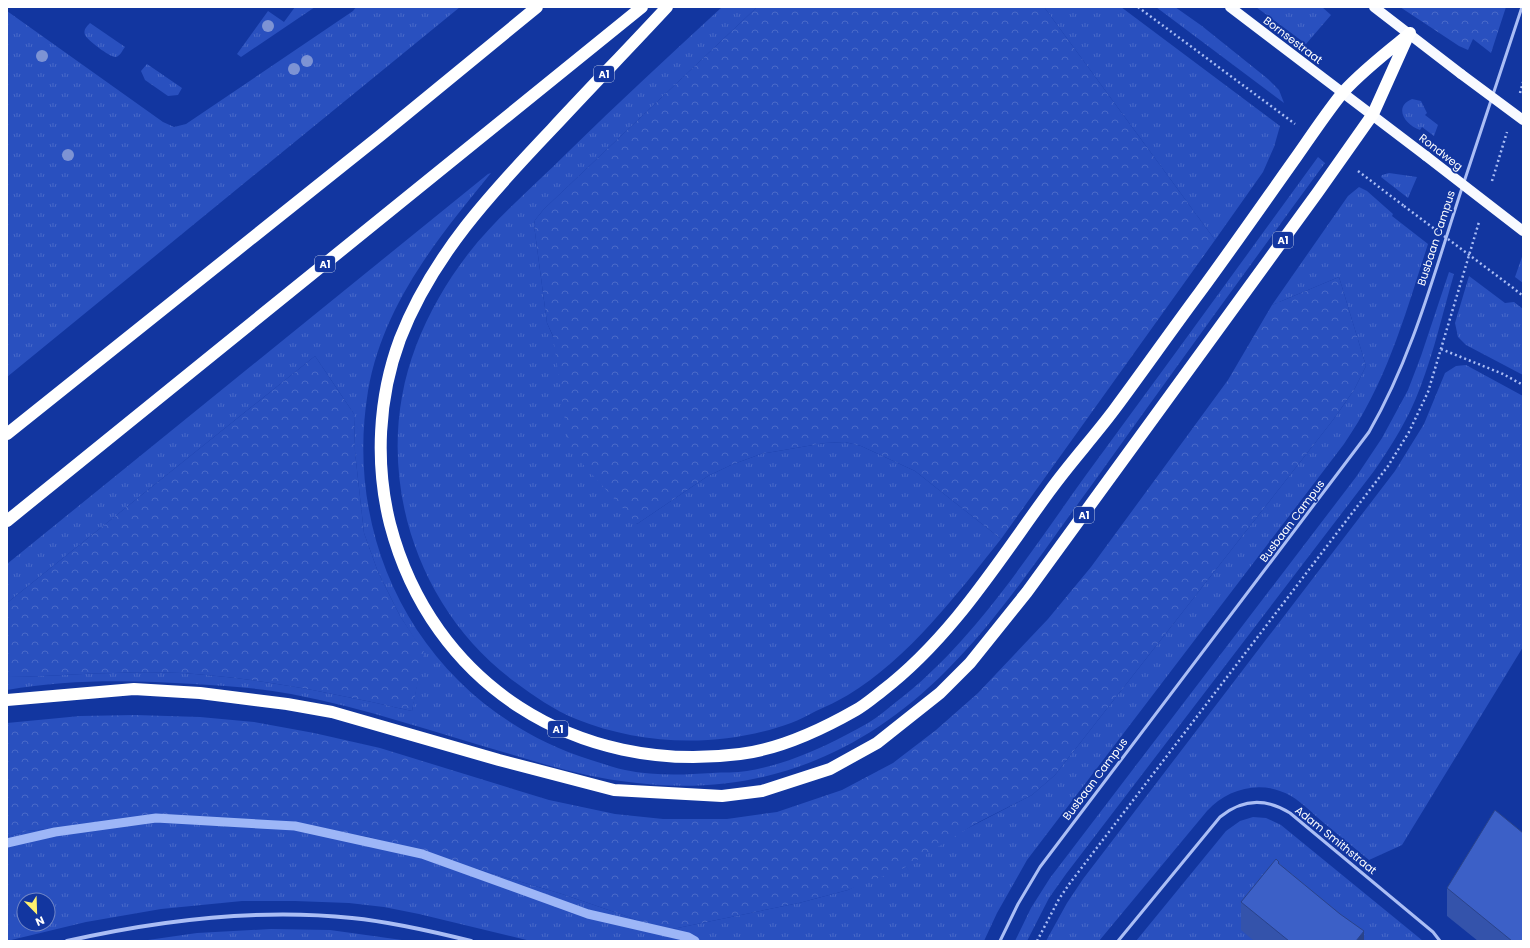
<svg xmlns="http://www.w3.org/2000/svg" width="1530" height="948" viewBox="0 0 1530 948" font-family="Poppins,sans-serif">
<defs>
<pattern id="grass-tufts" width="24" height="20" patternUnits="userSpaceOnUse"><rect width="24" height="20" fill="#2950bf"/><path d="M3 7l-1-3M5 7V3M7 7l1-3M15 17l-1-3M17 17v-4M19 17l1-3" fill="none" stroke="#496ac9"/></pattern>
<pattern id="forest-crowns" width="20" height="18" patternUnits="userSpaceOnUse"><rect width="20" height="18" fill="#2950bf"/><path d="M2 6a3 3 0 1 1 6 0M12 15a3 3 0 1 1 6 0" fill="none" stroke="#496ac9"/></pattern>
</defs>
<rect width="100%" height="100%" fill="#1236a0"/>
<path fill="url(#grass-tufts)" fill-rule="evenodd" d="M295 7H315L241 57 237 54 268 11 284 22Z
M356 7H460L7 377V11L163 122 174 127 186 124 353 11Z
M722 7H757L544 209 535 220 534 225 547 323 637 524 708 476 731 465 761 454 825 443 845 442 861 446 915 471 1001 539C957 594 909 658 848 695 838 701 827 706 816 711 808 715 799 720 791 723 722 748 643 746 576 719 554 710 534 696 515 682 413 607 370 466 416 346 428 314 447 281 468 254 497 217 534 186 567 153 618 103 670 55 722 7Z
M1044 7H1121L1280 126 1274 147 1263 172 1215 240Z
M1156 7H1175L1202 26 1268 79 1279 90 1284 103Z
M1256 7H1322L1331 15 1306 44Z
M90 23 125 47C122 51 120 56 116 57 111 58 87 40 85 35 83 30 87 26 90 23Z
M147 64 182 88 178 95 168 96 145 80 141 71Z
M1412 99 1421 101 1427 113 1425 115 1438 125 1434 136 1422 127 1420 130C1405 125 1393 107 1412 99Z
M1318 157 1325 163C1248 268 1172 373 1096 479 1048 544 1003 614 946 671 855 762 748 800 621 781 583 776 546 765 510 754 437 733 365 708 291 694 259 688 226 686 194 684 132 680 68 679 7 690V677C65 676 124 670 182 673 260 678 337 694 412 711L423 652 400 616 378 572 364 533 355 452 354 414 315 356 7 603V564L488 174 491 173C437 239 383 305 368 391 341 555 432 710 591 760 602 763 614 768 625 770 654 776 683 775 712 773 723 772 736 773 747 771 790 764 831 744 868 723 878 717 887 709 896 702 973 643 1030 553 1086 475 1164 369 1241 263 1318 157Z
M1389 173 1417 177 1408 198 1381 177 1382 175Z
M1359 187 1367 191 1393 214 1392 216 1428 244C1405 315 1387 382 1344 444L1027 860 997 913 984 941H531L419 914 384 907 349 903 295 901H242L161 909 86 922 7 941V837L27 831 143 820 268 822 369 837 562 894 626 916 663 931 799 903 848 890 1032 795 1055 775 1333 420 1354 390 1366 366 1339 277 1272 305 1348 196ZM24 900H48V924H24Z
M1523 254V283L1515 277Z
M1449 272 1454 274C1443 312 1434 352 1420 388 1409 418 1392 445 1374 471L1066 874 1049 898 1027 941H1015L1031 908 1050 878 1356 477 1382 438 1408 390 1421 356Z
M1469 276 1505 303 1514 302 1523 309V375L1466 345 1458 337 1455 323Z
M1466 365 1523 396V647L1402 845 1369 860C1354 848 1339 835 1324 823 1313 814 1303 803 1291 796 1262 779 1228 788 1207 811L1099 941H1046L1067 903 1083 879 1395 471 1424 424 1445 373 1456 366Z
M1253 817 1266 818 1281 825 1423 941H1136L1226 831 1240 821Z
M271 929 330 930 409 941H141L197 933Z"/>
<path fill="url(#forest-crowns)" d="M757 7H1044L1215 240 1001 539 915 471 861 446 845 442 825 443 761 454 731 465 708 476 637 524 569 449 553 336 547 323 534 225 535 220 544 209Z
M1400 7H1506L1491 53 1473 39 1468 50 1459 46Z
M1339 277 1366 366 1354 390 1333 420 1055 775 1032 795 975 824 904 868 848 890 799 903 663 931 626 916 562 894 369 837 268 822 143 820 27 831 7 837V723L80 716 135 715 200 717 254 722 314 733 380 748 549 800 615 814 663 819H727L777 812 842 790 893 763 936 730 978 693 1048 619 1091 567 1228 380 1272 305Z
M315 356 354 414 355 452 364 533 378 572 400 616 424 652 412 711C337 694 260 678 182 673 124 670 65 676 7 677V603Z"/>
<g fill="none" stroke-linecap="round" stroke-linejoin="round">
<path stroke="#9db6f7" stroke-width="9" d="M7 843 55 832 156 818 295 826 422 854 588 914 688 937 695 941"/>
<path stroke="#abbef5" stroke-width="2.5" stroke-dasharray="2 3" stroke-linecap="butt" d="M1138 7 1295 124
M1520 93 1523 82
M1358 171 1404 206
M1492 181 1507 132
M1512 287 1523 296
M1441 349 1503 374 1523 385
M1037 941 1059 899 1070 883 1388 466 1409 432 1428 392 1479 222"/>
<path stroke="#abbef5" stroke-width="3" d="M1464 182 1522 7
M1000 941 1018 904 1040 867 1369 432C1413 356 1435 270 1462 188
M1118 941 1220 817C1242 799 1266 798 1290 813L1433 932 1440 941"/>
<path stroke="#abbef5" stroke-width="4" d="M67 941C160 920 257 908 352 918 392 922 431 931 471 941"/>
<path stroke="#f8faff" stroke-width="10" d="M1230 7 1426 156
M1374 7 1461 74"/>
<path stroke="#fff" stroke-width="12" d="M667 7C629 48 590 88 552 129 492 192 432 256 400 339 378 398 375 464 390 524 432 685 577 775 740 754 781 749 821 730 856 710 865 705 873 698 882 691 952 637 997 563 1049 492 1069 464 1093 438 1114 410 1143 371 1171 331 1200 292 1233 247 1265 201 1297 156 1311 136 1325 115 1340 96 1358 74 1388 52 1410 33
M7 434 381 135 537 7
M7 521 642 7
M7 700 134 689 200 693 287 704 332 712 499 760 614 790 722 796 762 791 830 769 877 743 940 693 970 663 1027 592 1318 192 1373 114 1408 36"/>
<path stroke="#abbef5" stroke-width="2.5" stroke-dasharray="2 3" stroke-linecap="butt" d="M1404 206 1512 287"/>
<path stroke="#f8faff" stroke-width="10" d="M1461 74 1523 120
M1426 156 1523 231"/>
</g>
<g fill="#7d93d4">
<circle cx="268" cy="26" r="6"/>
<circle cx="42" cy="56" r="6"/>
<circle cx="307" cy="61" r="6"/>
<circle cx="294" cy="69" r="6"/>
<circle cx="68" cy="155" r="6"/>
</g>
<path fill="#3453ab" d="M1279 864 1364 941H1254L1241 930V902Z
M1447 888 1523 941H1478L1447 916Z"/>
<path fill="#2a438b" d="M1364 931V941H1356Z"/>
<path fill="#3c60c7" stroke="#2a438b" d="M1495 810 1523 833V941H1512L1447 888Z
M1276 859 1279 862 1278 863 1340 914 1364 931 1356 941H1289L1241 902Z"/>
<g text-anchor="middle" stroke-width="3.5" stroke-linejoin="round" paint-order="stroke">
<g fill="#1236a0" stroke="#b8c3e2" stroke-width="1">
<rect x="594" y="66" width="20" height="16" rx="3"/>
<rect x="1273" y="232" width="20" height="16" rx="3"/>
<rect x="315" y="256" width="20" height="16" rx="3"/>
<rect x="1074" y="507" width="20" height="16" rx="3"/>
<rect x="548" y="721" width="20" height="16" rx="3"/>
</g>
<g font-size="10" font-weight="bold" fill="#fff">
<text x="604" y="78">A1</text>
<text x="1283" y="244">A1</text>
<text x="325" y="268">A1</text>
<text x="1084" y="519">A1</text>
<text x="558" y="733">A1</text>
</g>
<g font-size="11" fill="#fff" stroke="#1236a0">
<text transform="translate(1293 40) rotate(37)" y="4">Bornsestraat</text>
<text transform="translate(1441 152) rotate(38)" y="4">Rondweg</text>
<text transform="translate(1436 238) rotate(-72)" y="4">Busbaan Campus</text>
<text transform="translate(1292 521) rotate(-53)" y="4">Busbaan Campus</text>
<text transform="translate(1095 779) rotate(-53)" y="4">Busbaan Campus</text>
<text transform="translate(1336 840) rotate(39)" y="4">Adam Smithstraat</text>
</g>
</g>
<rect width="1530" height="948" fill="none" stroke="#ffffff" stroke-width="16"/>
<g transform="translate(36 912) rotate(157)"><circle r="19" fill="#1236a0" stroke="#7186c6"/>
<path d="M0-3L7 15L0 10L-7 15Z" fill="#fff06e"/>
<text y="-6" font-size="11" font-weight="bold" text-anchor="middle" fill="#ffffff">N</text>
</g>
</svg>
